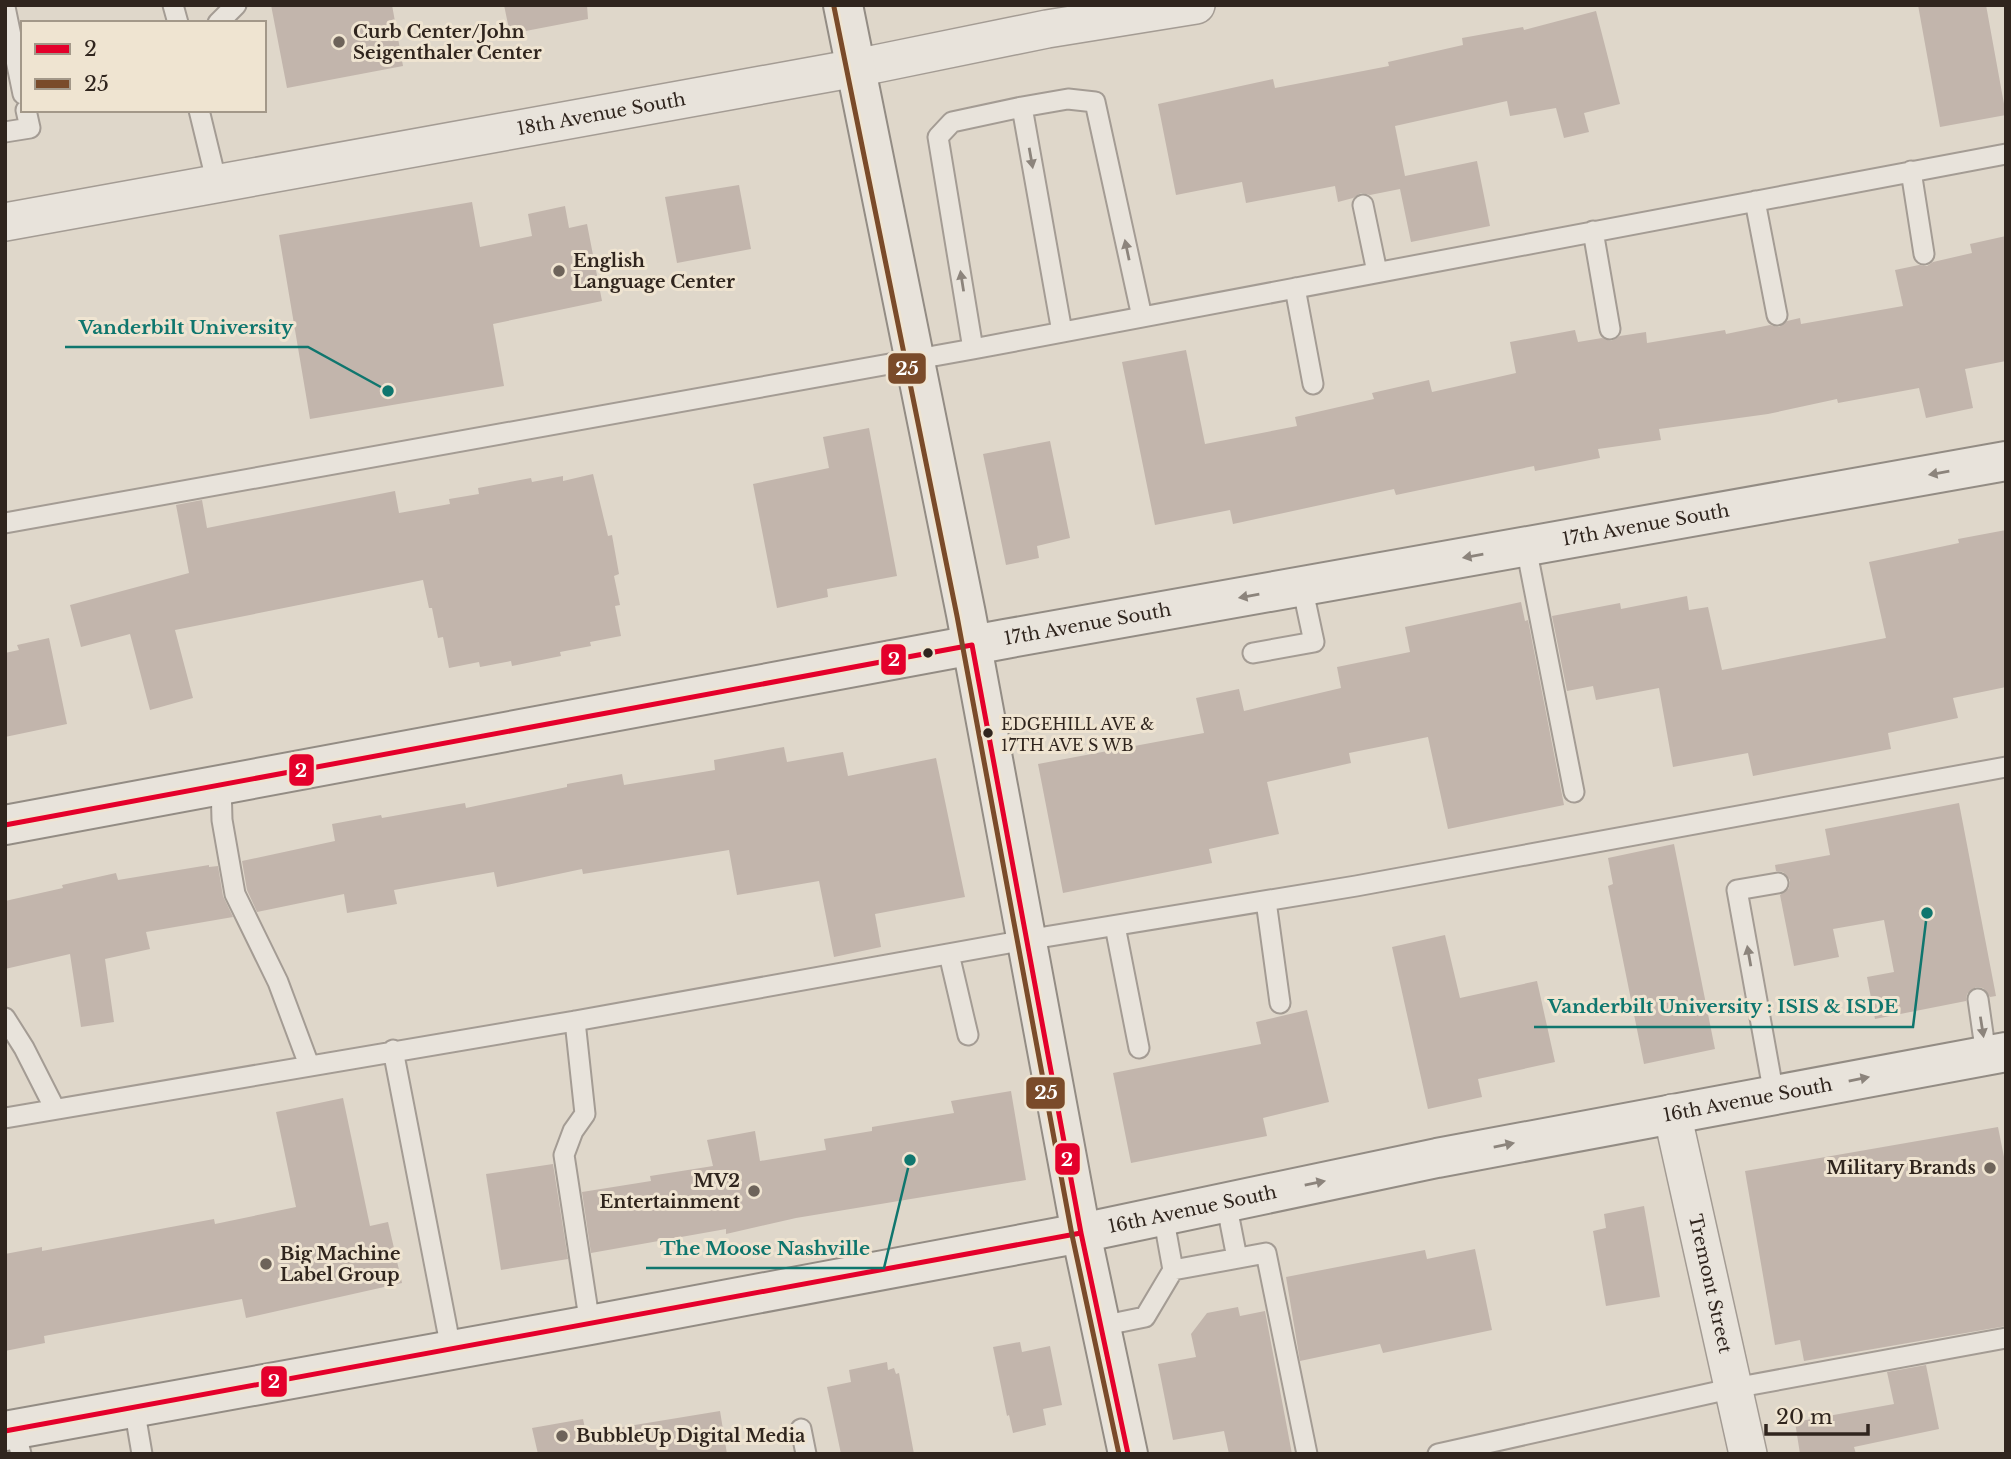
<svg xmlns="http://www.w3.org/2000/svg" width="2011" height="1459" viewBox="0 0 2011 1459" font-family="'Libre Baskerville',serif">
<rect width="100%" height="100%" fill="#dfd7ca"/>
<path fill="#c2b5ac" d="M271 5H392L403 66 287 88Z
M504 5H587L588 19 510 34Z
M1918 5H1986L2006 115 1940 127Z
M1596 11 1620 104 1584 113 1589 132 1564 138 1556 108 1510 116 1507 101 1395 126 1405 176 1477 161 1490 226 1411 242 1400 189 1370 195 1361 193 1353 198 1338 202 1335 186 1246 203 1242 182 1176 195 1158 104 1273 79 1275 88 1389 66 1388 62 1463 45 1462 38 1523 27 1524 30Z
M739 185 751 249 677 263 665 197Z
M472 202 480 247 532 236 528 214 565 206 569 228 587 224 602 301 493 324 504 386 310 419 279 235Z
M2006 236V361L1965 369 1973 408 1926 418 1919 388 1838 403 1837 399 1768 414 1659 429 1661 440 1598 449 1600 458 1535 471 1534 466 1396 495 1394 489 1233 524 1230 510 1155 525 1122 362 1186 350 1205 444 1297 426 1295 417 1374 399 1372 393 1429 380 1432 392 1516 373 1510 342 1575 330 1578 342 1602 338 1611 341 1620 336 1646 332 1647 343 1725 330 1726 334 1770 325 1779 327 1787 321 1800 318 1801 324 1903 306 1895 270 1919 265 1927 266 1933 262 1972 253 1970 244Z
M869 428 897 576 827 589 828 597 777 608 753 484 829 468 823 437Z
M1050 441 1070 538 1037 546 1039 558 1006 565 983 454Z
M593 474 608 536 612 535 619 574 614 576 620 605 615 606 621 636 590 642 591 646 560 652 561 656 512 666 511 661 480 667 479 662 449 668 443 637 438 638 432 608H429L423 580 175 630 193 698 150 710 130 634 81 647 70 605 189 573 176 505 202 500 207 528 395 491 399 513 450 504 449 499 479 494 478 488 531 478 532 482 563 476V481Z
M2006 530V687L1953 698 1958 718 1888 733 1891 749 1753 776 1748 753 1673 767 1659 688 1596 700 1593 686 1567 691 1552 616 1620 603 1621 609 1687 596 1689 610 1708 607 1722 670 1886 638 1869 562 1959 543 1958 539Z
M1521 602 1525 621 1528 620 1564 805 1448 829 1428 737 1349 753 1351 763 1267 782 1279 834 1209 849 1212 863 1063 893 1038 764 1204 733 1196 698 1239 689 1244 711 1341 688 1337 667 1410 652 1405 627Z
M49 638 67 724 5 737V653L19 650 17 645Z
M784 747 787 762 843 752 848 776 936 758 965 897 875 914 881 947 834 957 819 881 737 895 729 850 583 874 582 869 497 887 494 872 394 890 397 904 347 913 344 894 257 912 247 890 242 861 335 841 332 824 381 815 382 818 465 803 466 808 567 787V784L622 774 624 785 715 770 714 760Z
M1959 803 1996 996 1990 997 1983 988 1976 987 1967 994 1966 1001 1875 1019 1867 977 1894 972 1884 920 1833 929 1839 957 1794 966 1780 895 1789 888 1790 880 1783 872 1776 871 1775 865 1830 855 1825 829Z
M1674 844 1715 1049 1644 1064 1608 886 1613 884 1608 858Z
M209 865V867L218 866 223 896 233 917 146 932 150 949 105 959 114 1022 81 1027 70 954 5 969V901L63 888 62 885 116 873 118 880Z
M1445 935 1460 998 1537 981 1555 1062 1478 1079 1482 1097 1428 1109 1392 947Z
M1307 1010 1329 1102 1263 1118 1267 1136 1131 1163 1113 1073 1261 1044 1256 1022Z
M1011 1091 1026 1180 796 1218 726 1234V1229L591 1253 582 1192 651 1181 650 1176 713 1166 707 1140 755 1131 760 1161 826 1150 824 1139 872 1131V1127L954 1113 951 1101Z
M343 1098 370 1226 388 1222 402 1283 246 1318 242 1299 44 1336 45 1343 5 1351V1254L42 1247V1251L214 1219 215 1224 296 1207 276 1112Z
M1998 1127 2006 1167V1326L1804 1361 1800 1340 1775 1345 1745 1171Z
M553 1164 568 1259 501 1270 486 1174Z
M1644 1206 1660 1297 1606 1306 1593 1231 1606 1228 1604 1214Z
M1475 1249 1492 1330 1383 1353 1380 1344 1300 1361 1286 1277 1425 1250 1427 1259Z
M1238 1307 1240 1316 1265 1311 1292 1454H1229L1224 1431 1173 1440 1158 1364 1196 1357 1191 1334 1207 1313Z
M1020 1342 1022 1352 1050 1346 1062 1405 1043 1409 1046 1425 1013 1433 1009 1415 1007 1416 993 1347Z
M887 1362 888 1370 894 1368 896 1374 899 1373 914 1454H841L827 1387 851 1382 849 1370Z
M1926 1365 1939 1429 1854 1447 1856 1454H1800L1795 1422 1894 1404 1887 1372Z
M720 1411 727 1454H538L532 1428 583 1419 586 1433Z"/>
<g fill="none" stroke-linecap="round" stroke-linejoin="round">
<g stroke="#a49c94" stroke-width="23">
<path id="lane" d="M173 5 178 23
M5 7 23 94
M218 23 236 5
M199 110 217 184
M5 132 30 128 26 110
M1911 171 1924 254
M1755 201 1777 315
M1363 205 1377 272
M1593 231 1610 329
M1295 288 1313 384
M1062 332 1022 107 1068 99 1095 102 1142 317
M973 349 938 137 952 122 1022 107
M5 523 973 349 2006 154
M1526 547 1574 792
M1253 653 1314 642 1302 586
M221 783 222 820 235 894 278 982 309 1065
M1266 901 1280 1003
M1115 926 1139 1048
M949 954 968 1035
M1978 999 1986 1055
M5 1018 24 1048 55 1109
M575 1021 585 1114 573 1131 564 1155 590 1325
M393 1050 451 1349
M1774 1095 1737 890 1778 883
M5 1118 575 1021 1026 940 1356 886 2006 767
M1226 1202 1237 1258
M1163 1215 1173 1270
M1101 1326 1145 1317 1173 1270 1266 1253 1307 1454
M134 1407 142 1454
M801 1429 806 1454
M15 1430 21 1454
M1438 1454 1734 1388 2006 1338"/>
</g>
<g stroke="#a49c94" stroke-width="40">
<g id="street">
<path id="s1" d="M5 222 856 68 1047 29 1196 5"/>
<path id="s2" d="M1672 1113 1748 1454"/>
</g>
</g>
<g stroke="#938c84" stroke-width="42">
<g id="secondary">
<path d="M843 5 966 614 1081 1233 1128 1454"/>
<path id="s3" d="M5 825 1005 639 2006 461"/>
<path id="s4" d="M5 1431 590 1325 1081 1233 1437 1158 2006 1052"/>
</g>
</g>
<use href="#lane" stroke="#e8e3db" stroke-width="19"/>
<use href="#street" stroke="#e8e3db" stroke-width="37"/>
<use href="#secondary" stroke="#e8e3db" stroke-width="38"/>
<g stroke="#efe4d1" stroke-width="10">
<path id="bus-1" d="M5 825 972 645 1081 1233 1128 1454
M5 1431 1081 1233"/>
</g>
<g stroke="#efe4d1" stroke-width="10">
<path id="bus-2" d="M834 7 957 616 1072 1235 1119 1454"/>
</g>
<use href="#bus-1" stroke="#e4002b" stroke-width="5"/>
<use href="#bus-2" stroke="#7a4b2a" stroke-width="5"/>
</g>
<defs><path id="oneway-solid" d="M-6-.8H1V-3.2L6.5 0L1 3.2V.8H-6Z" transform="scale(1.75)"/></defs>
<g fill="#8c847c">
<use href="#oneway-solid" transform="translate(1031 158) rotate(80)"/>
<use href="#oneway-solid" transform="translate(1127 250) rotate(-102)"/>
<use href="#oneway-solid" transform="translate(962 281) rotate(-99)"/>
<use href="#oneway-solid" transform="translate(1939 473) rotate(170)"/>
<use href="#oneway-solid" transform="translate(1473 556) rotate(170)"/>
<use href="#oneway-solid" transform="translate(1249 596) rotate(170)"/>
<use href="#oneway-solid" transform="translate(1749 956) rotate(-100)"/>
<use href="#oneway-solid" transform="translate(1982 1027) rotate(81)"/>
<use href="#oneway-solid" transform="translate(1859 1079) rotate(-11)"/>
<use href="#oneway-solid" transform="translate(1504 1145) rotate(-11)"/>
<use href="#oneway-solid" transform="translate(1315 1183) rotate(-12)"/>
</g>
<g fill="#6d635a" stroke="#efe4d1" stroke-width="2.5">
<circle cx="339" cy="42" r="7"/>
<circle cx="559" cy="271" r="7"/>
<circle cx="1990" cy="1168" r="7"/>
<circle cx="754" cy="1191" r="7"/>
<circle cx="266" cy="1264" r="7"/>
<circle cx="562" cy="1436" r="7"/>
</g>
<g fill="#30251e" stroke="#efe4d1" stroke-width="2.5">
<circle cx="928" cy="653" r="6"/>
<circle cx="988" cy="733" r="6"/>
</g>
<g text-anchor="middle" stroke-width="6" stroke-linejoin="round" paint-order="stroke">
<g font-size="16" fill="#30251e" stroke="#efe4d1" text-anchor="start">
<text x="1001" y="730">EDGEHILL AVE &amp;<tspan x="1001" dy="21">17TH AVE S WB</tspan></text>
</g>
<g font-size="18" font-weight="bold" fill="#30251e" stroke="#efe4d1" text-anchor="start">
<text x="353" y="38">Curb Center/John<tspan x="353" dy="21">Seigenthaler Center</tspan></text>
<text x="573" y="267">English<tspan x="573" dy="21">Language Center</tspan></text>
<text x="1976" y="1174" text-anchor="end">Military Brands</text>
<text x="740" y="1187" text-anchor="end">MV2<tspan x="740" dy="21">Entertainment</tspan></text>
<text x="280" y="1260">Big Machine<tspan x="280" dy="21">Label Group</tspan></text>
<text x="576" y="1442">BubbleUp Digital Media</text>
</g>
<g font-size="18" fill="#30251e" stroke="#efe4d1">
<text dy="6" stroke="none"><textPath href="#s1" startOffset="606">18th Avenue South</textPath></text>
<text dy="6" stroke="none"><textPath href="#s3" startOffset="1668">17th Avenue South</textPath></text>
<text dy="6" stroke="none"><textPath href="#s3" startOffset="1101">17th Avenue South</textPath></text>
<text dy="6" stroke="none"><textPath href="#s4" startOffset="1774">16th Avenue South</textPath></text>
<text dy="6" stroke="none"><textPath href="#s4" startOffset="1208">16th Avenue South</textPath></text>
<text dy="6" stroke="none"><textPath href="#s2" startOffset="175">Tremont Street</textPath></text>
</g>
</g>
<path fill="none" stroke="#0f766e" stroke-width="2.5" d="M388 391L308 347H65M1927 913L1913 1027H1534M910 1160L884 1268H646"/>
<g fill="#0f766e" stroke="#efe4d1" stroke-width="2.5">
<circle cx="388" cy="391" r="7"/>
<circle cx="1927" cy="913" r="7"/>
<circle cx="910" cy="1160" r="7"/>
</g>
<g font-size="19" text-anchor="middle" font-weight="bold" fill="#0f766e" stroke="#efe4d1" stroke-width="6" stroke-linejoin="round" paint-order="stroke">
<text x="186" y="334">Vanderbilt University</text>
<text x="1723" y="1013">Vanderbilt University : ISIS &amp; ISDE</text>
<text x="765" y="1255">The Moose Nashville</text>
</g>
<g stroke="#efe4d1" stroke-width="2.5">
<rect x="887" y="352" width="40" height="33" rx="7" fill="#7a4b2a"/>
<rect x="880" y="643" width="27" height="33" rx="7" fill="#e4002b"/>
<rect x="288" y="753" width="27" height="34" rx="7" fill="#e4002b"/>
<rect x="1025" y="1076" width="41" height="34" rx="7" fill="#7a4b2a"/>
<rect x="1054" y="1142" width="27" height="34" rx="7" fill="#e4002b"/>
<rect x="260" y="1365" width="28" height="33" rx="7" fill="#e4002b"/>
</g>
<g font-size="19" text-anchor="middle" font-weight="bold" fill="#fff">
<text x="907" y="375">25</text>
<text x="894" y="666">2</text>
<text x="301" y="777">2</text>
<text x="1046" y="1099">25</text>
<text x="1067" y="1166">2</text>
<text x="274" y="1388">2</text>
</g>
<rect width="2011" height="1459" fill="none" stroke="#30251e" stroke-width="14"/>
<rect x="21" y="21" width="245" height="91" fill="#efe4d1" stroke="#a39889" stroke-width="2"/>
<rect x="35" y="44" width="35" height="10" fill="#e4002b" stroke="#a39889" stroke-width="2"/>
<text x="84" y="56" font-size="21" fill="#30251e">2</text>
<rect x="35" y="79" width="35" height="10" fill="#7a4b2a" stroke="#a39889" stroke-width="2"/>
<text x="84" y="91" font-size="21" fill="#30251e">25</text>
<path d="M1766 1424v10h102v-10" fill="none" stroke="#30251e" stroke-width="3.5"/>
<text x="1776" y="1424" font-size="21" fill="#30251e" stroke="#efe4d1" stroke-width="5" paint-order="stroke">20 m</text>
</svg>
